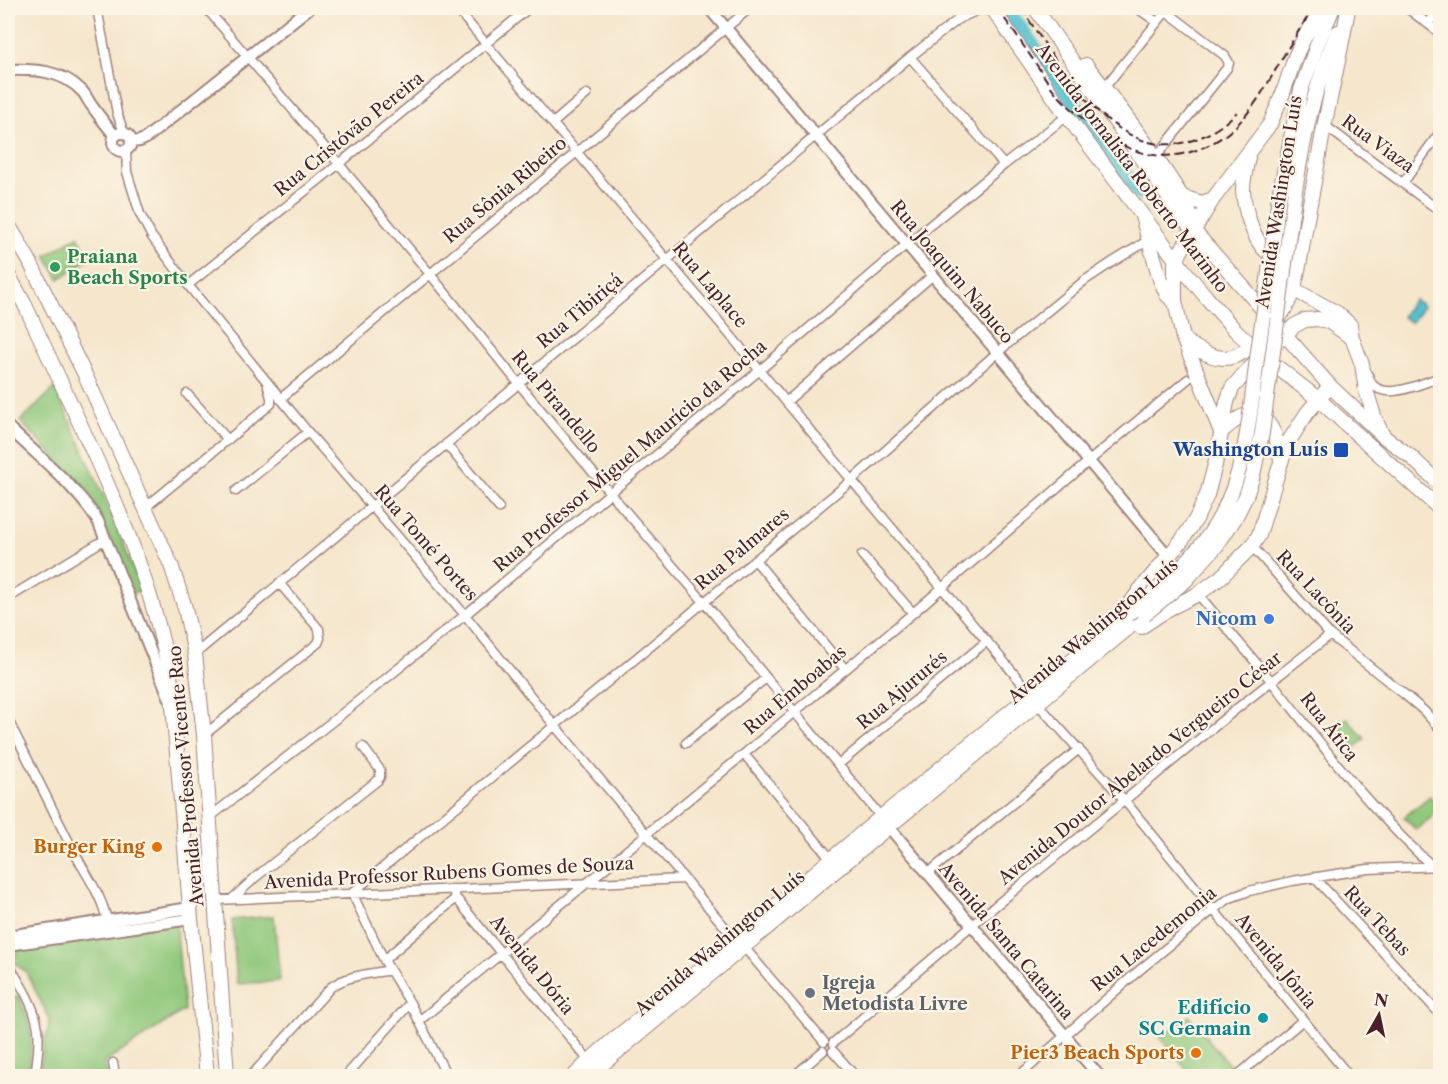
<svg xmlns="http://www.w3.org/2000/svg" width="1448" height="1084" viewBox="0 0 1448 1084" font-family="'Libre Caslon Text',serif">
<rect width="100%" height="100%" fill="#fcf5e5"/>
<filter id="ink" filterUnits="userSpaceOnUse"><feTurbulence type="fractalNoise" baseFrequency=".0167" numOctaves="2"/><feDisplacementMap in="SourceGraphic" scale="12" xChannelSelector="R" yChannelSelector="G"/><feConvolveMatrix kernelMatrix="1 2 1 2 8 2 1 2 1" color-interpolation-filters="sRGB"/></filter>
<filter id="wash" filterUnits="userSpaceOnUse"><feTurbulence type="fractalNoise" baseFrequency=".008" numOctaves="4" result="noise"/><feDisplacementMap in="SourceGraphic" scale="24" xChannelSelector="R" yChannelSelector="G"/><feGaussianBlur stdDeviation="1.35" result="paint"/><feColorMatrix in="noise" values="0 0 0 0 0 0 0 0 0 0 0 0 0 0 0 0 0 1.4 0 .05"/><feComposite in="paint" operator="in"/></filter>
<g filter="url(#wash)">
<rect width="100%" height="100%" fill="#f5e6cc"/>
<path fill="#8fc87b" stroke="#6c7453" stroke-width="1.5" d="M78 236 90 258 59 279 46 256Z
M55 388C86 455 116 521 141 590L131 594 101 517 88 492 20 421Z
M1347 718 1365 739 1353 749 1335 728Z
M1430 796 1440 810 1416 830 1404 817Z
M274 916 280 981 237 984 232 920Z
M176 922 184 1010 104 1063 108 1076H39L44 1040 48 1032 49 1018 26 972 13 962 16 950Z
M19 996C32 1024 34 1046 27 1076H8V999Z
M1189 1016 1231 1067 1220 1076H1192L1160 1038Z"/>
<path fill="#55c1ce" stroke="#50707c" stroke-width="1.5" d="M1414 299 1423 306 1411 323 1402 316Z"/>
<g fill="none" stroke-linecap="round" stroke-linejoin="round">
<path stroke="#55c1ce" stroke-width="15" d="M1006 8 1139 193"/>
</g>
</g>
<g filter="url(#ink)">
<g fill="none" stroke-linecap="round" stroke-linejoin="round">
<g stroke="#a0827c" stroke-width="11">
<path id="minor" d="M97 8 117 113 124 133
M206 8 339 164 430 274 519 384 610 493 704 602 881 817
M456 8 1031 694
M952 8 960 18
M1137 8 1157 22
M1407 8 1440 33
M1428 24 1440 8
M910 57 1004 165
M1104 88 1168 9
M553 123 587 94
M1324 125 1440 211
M126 150 127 172 140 214 152 237 188 285 308 432 465 615 555 726 736 940
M1156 157 1227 68 1229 63 1225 56 1166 11
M1403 183 1440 132
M188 285 339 164 529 8
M1368 375C1369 378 1370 381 1372 384 1386 401 1422 383 1438 378L1440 375
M187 394 228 440
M280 399 750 8
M786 402 933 275
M446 444 499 508
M236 491 308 432
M146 507 271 404V398L268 387
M1252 546 1330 635 1404 694 1424 711 1440 729
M862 555 913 613
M755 560 845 669
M1198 594C1226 628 1256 661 1283 696 1332 758 1380 821 1440 873
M8 598 104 540
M195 654 910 57 960 18 983 8
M1037 703 1125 801 1349 1076
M8 720C30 763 51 807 73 850 85 873 102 895 107 921
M204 735 318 643 320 638 319 629 279 583
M686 743 766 678
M744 754 831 859
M838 765 987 641
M210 817 338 717 465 615 610 493 760 370 907 244 1004 165 1067 116
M927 874 1079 749
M1314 877 1440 1014
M452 889 456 898 589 1061
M232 899 257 876 378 780 380 777V770L363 747
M216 900 683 879
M744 947 824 1042
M384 960 456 898
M8 964C20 983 35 1006 38 1029 40 1044 37 1061 35 1076
M419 1021 744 754 913 613 1089 461 1188 379
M833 1043 972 925 1235 710 1330 635
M833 1051 855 1076
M113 1063 115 1076
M251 1076 331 987C348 975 370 974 390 970
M346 1076 410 1003
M447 1076 410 1003 384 960 352 893 852 480 998 352 1084 281 1111 263 1152 238
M794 1076 823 1051
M1019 1076 1136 973 1214 909 1230 898 1249 891 1292 881 1368 869 1440 866
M1237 1076 1303 1020"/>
</g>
<g stroke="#a0827c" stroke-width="14">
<path id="tertiary" d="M709 8 1169 557
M8 70C34 69 62 70 82 91 86 95 88 101 92 106 99 116 107 126 115 136
M113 142a9 9 0 1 1 18 0a9 9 0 1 1-18 0Z
M131 142 140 141 146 138 309 8
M8 427C39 457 75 485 98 521L170 699
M889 827 1099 1076
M8 936 190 908
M8 945 191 919"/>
</g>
<g stroke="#a0827c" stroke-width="16">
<path id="primary" d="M992 8 1067 116 1183 269 1207 298 1235 330 1263 356 1318 399 1440 509
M1035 8 1186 222 1330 386 1383 436 1410 456 1440 484
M1086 65C1114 100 1142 136 1167 174 1175 187 1186 200 1190 215L1186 222
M8 224 29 260 86 377 171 565 185 608 195 654 204 735 227 1076
M8 274 25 305C48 355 71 404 94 454 128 530 156 599 171 682L191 919 207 1076"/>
</g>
<g stroke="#a0827c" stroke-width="16">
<path id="trunk" d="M1248 157C1246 168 1243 179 1243 190 1244 208 1253 240 1267 252 1271 254 1276 256 1280 258
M1279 196 1301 90 1317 45 1333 8
M1182 197 1202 203 1213 199
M1294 197C1303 140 1314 85 1338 32
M1142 216 1160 279 1167 295 1175 302
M1293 289 1337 313 1350 325 1352 338 1362 364 1366 390 1375 419 1383 436
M1184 340C1217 364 1234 365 1263 336 1272 326 1282 316 1288 303 1296 286 1300 261 1303 242 1309 207 1316 173 1322 138 1330 95 1341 52 1348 9
M1221 432 1183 338 1175 301V264L1181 251 1213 199 1270 124 1283 93 1295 57 1306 34 1324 8
M1221 432C1228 426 1235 419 1244 416 1270 408 1278 441 1281 460
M1120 618 1140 590 1182 540 1196 519 1207 495 1215 465 1227 402 1232 388 1247 371 1294 326 1305 320 1317 319 1328 321 1352 338
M1141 627 1168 609 1198 594 1220 578 1252 546 1259 535 1281 462 1289 441 1307 413 1330 386
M574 1076 589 1061 613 1040 682 985 881 817 1128 615
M588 1076 1145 614"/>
</g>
<use href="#minor" stroke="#fff" stroke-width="8"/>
<use href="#tertiary" stroke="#fff" stroke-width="10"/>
<use href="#primary" stroke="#fff" stroke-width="14"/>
<use href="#trunk" stroke="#fff" stroke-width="14"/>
<path stroke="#4a1f2b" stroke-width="2" stroke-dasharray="9 4.5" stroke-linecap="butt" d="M997 8C1010 26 1023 45 1036 64 1043 74 1049 85 1057 94 1080 119 1114 147 1148 154 1178 161 1214 147 1236 126 1255 107 1267 85 1280 62 1291 43 1302 25 1314 8
M1021 8C1056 59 1110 161 1186 142 1206 137 1222 127 1237 112"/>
<g stroke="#a0827c" stroke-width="16" stroke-linecap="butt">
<path id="trunk-bridge" d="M1145 614 1186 580 1217 545 1235 518 1246 496 1253 475 1262 433 1294 197
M1128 615C1157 590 1197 557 1216 524 1246 475 1250 414 1257 358 1265 304 1272 250 1279 196"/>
</g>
<use href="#trunk-bridge" stroke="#fff" stroke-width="14"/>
</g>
</g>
<circle fill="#2e9e5b" stroke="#fcf5e5" stroke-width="2" cx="55" cy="267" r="6"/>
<rect fill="#1a4fb4" stroke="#fcf5e5" stroke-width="2" x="1333" y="442" width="16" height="16" rx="3"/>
<circle fill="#3f7fe0" stroke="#fcf5e5" stroke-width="2" cx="1269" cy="619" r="6"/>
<g fill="#e8710a" stroke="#fcf5e5" stroke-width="2">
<circle cx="157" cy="847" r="6"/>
<circle cx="1196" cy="1053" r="6"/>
</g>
<circle fill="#6b7280" stroke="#fcf5e5" stroke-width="2" cx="810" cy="993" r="6"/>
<circle fill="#0f9aa8" stroke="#fcf5e5" stroke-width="2" cx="1263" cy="1018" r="6"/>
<g text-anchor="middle" stroke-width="4.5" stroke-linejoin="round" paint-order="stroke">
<g font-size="18" fill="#4a1f2b" stroke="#fcf5e5">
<text transform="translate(349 134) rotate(-39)" y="6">Rua Cristóvão Pereira</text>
<text transform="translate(1378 144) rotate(36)" y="6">Rua Viaza</text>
<text transform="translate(1132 168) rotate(53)" y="6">Avenida Jornalista Roberto Marinho</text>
<text transform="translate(505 190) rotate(-40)" y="6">Rua Sônia Ribeiro</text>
<text transform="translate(1279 202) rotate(-81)" y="6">Avenida Washington Luís</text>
<text transform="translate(952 272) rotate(50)" y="6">Rua Joaquim Nabuco</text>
<text transform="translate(710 285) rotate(50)" y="6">Rua Laplace</text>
<text transform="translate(580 311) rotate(-40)" y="6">Rua Tibiriçá</text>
<text transform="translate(556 402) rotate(50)" y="6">Rua Pirandello</text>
<text transform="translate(630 456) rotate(-40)" y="6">Rua Professor Miguel Maurício da Rocha</text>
<text transform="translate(426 543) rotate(49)" y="6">Rua Tomé Portes</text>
<text transform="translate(742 549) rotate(-40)" y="6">Rua Palmares</text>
<text transform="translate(1316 592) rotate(47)" y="6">Rua Lacônia</text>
<text transform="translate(1093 631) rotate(-40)" y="6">Avenida Washington Luís</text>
<text transform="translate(795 690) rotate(-40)" y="6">Rua Emboabas</text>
<text transform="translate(902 690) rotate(-40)" y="6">Rua Ajururés</text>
<text transform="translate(1329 727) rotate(52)" y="6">Rua Ática</text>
<text transform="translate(1140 768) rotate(-39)" y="6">Avenida Doutor Abelardo Vergueiro César</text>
<text transform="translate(186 776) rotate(-95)" y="6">Avenida Professor Vicente Rao</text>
<text transform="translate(449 873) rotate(-3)" y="6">Avenida Professor Rubens Gomes de Souza</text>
<text transform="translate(1377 921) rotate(47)" y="6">Rua Tebas</text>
<text transform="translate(1154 939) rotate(-39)" y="6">Rua Lacedemonia</text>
<text transform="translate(1006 941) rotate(50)" y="6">Avenida Santa Catarina</text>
<text transform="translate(720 943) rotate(-40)" y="6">Avenida Washington Luís</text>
<text transform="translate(1276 961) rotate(51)" y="6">Avenida Jônia</text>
<text transform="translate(532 965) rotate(51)" y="6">Avenida Dória</text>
</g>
<g font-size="18" font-weight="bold" fill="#27864d" stroke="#fcf5e5" text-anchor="start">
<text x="67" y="263">Praiana<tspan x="67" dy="21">Beach Sports</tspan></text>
</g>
<g font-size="18" font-weight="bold" fill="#164399" stroke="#fcf5e5" text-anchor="end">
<text x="1328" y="456">Washington Luís</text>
</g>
<g font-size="18" font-weight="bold" fill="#366cbe" stroke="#fcf5e5" text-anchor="end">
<text x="1257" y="625">Nicom</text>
</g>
<g font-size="18" font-weight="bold" fill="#c56008" stroke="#fcf5e5" text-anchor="end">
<text x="145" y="853">Burger King</text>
<text x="1184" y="1059">Pier3 Beach Sports</text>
</g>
<g font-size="18" font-weight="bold" fill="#5b616d" stroke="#fcf5e5" text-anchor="start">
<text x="822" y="989">Igreja<tspan x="822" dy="21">Metodista Livre</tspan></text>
</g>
<g font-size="18" font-weight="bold" fill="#0d838f" stroke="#fcf5e5" text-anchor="end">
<text x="1251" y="1014">Edifício<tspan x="1251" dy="21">SC Germain</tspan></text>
</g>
</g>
<rect width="1448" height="1084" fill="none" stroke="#fcf5e5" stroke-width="30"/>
<g transform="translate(1379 1015) rotate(9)" stroke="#fcf5e5" stroke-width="4.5" paint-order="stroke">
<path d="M0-4.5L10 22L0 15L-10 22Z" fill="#4a1f2b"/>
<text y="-9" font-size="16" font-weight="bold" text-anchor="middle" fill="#4a1f2b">N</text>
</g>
</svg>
